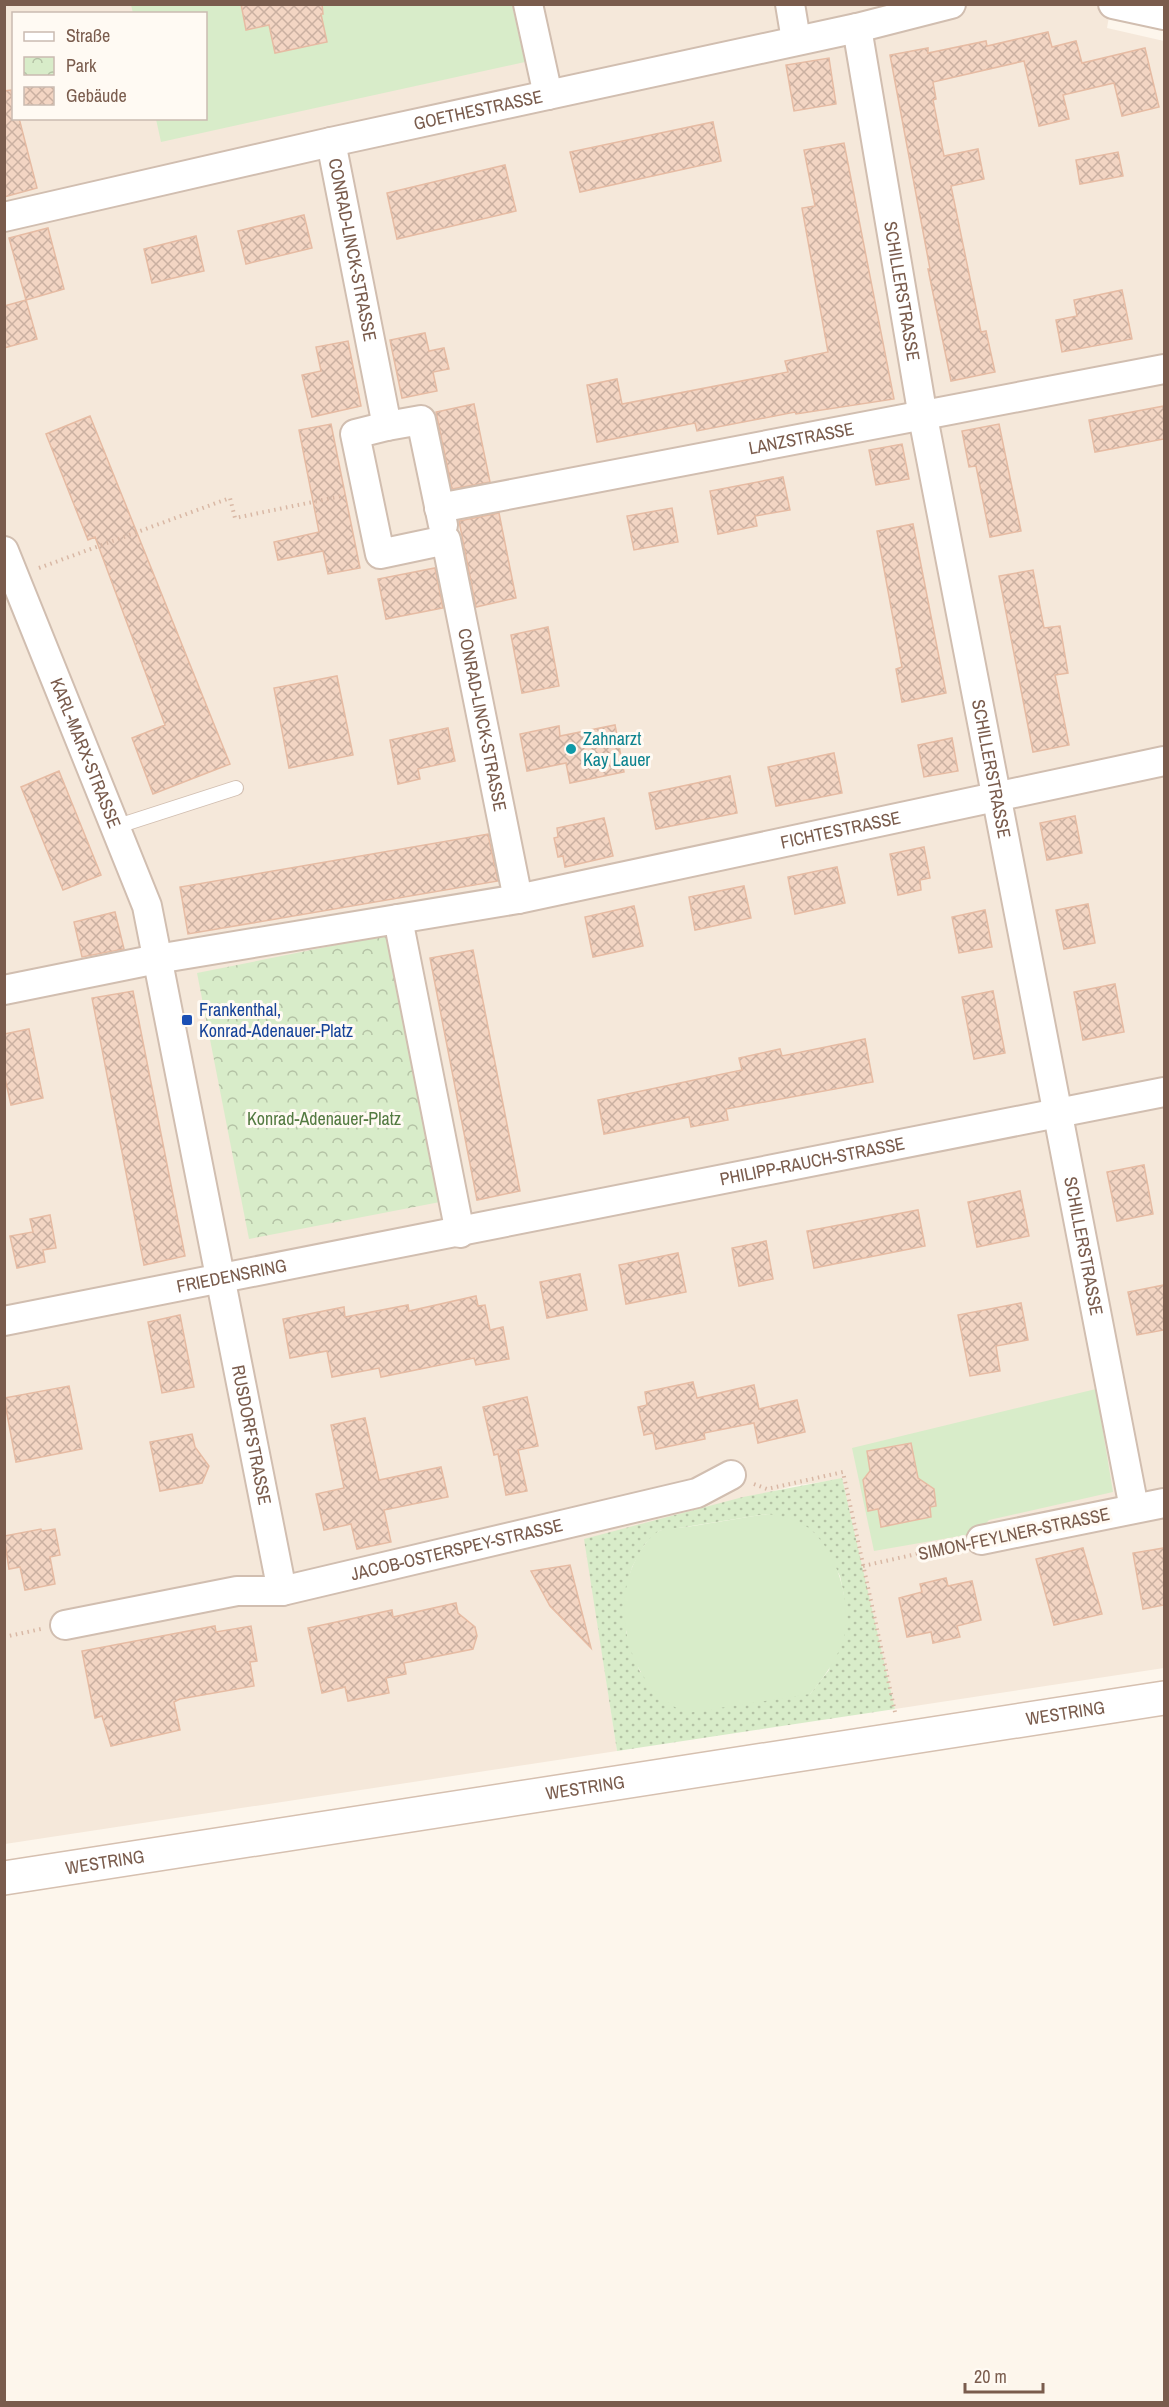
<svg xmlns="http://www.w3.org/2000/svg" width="1169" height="2407" viewBox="0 0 1169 2407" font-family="'Archivo Narrow',sans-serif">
<defs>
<pattern id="grass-dots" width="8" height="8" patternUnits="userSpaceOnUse" patternTransform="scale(1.5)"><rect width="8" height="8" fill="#d8ecc9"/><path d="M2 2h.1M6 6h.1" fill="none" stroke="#b4c2a5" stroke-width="1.8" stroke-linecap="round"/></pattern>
<pattern id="park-crowns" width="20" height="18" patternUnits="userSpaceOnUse" patternTransform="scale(1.5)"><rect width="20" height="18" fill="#d8ecc9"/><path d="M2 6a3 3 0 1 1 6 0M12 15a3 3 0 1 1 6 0" fill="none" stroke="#b4c2a5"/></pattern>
<pattern id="building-cross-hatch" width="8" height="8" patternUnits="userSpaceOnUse" patternTransform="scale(1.5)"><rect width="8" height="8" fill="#f3d5c3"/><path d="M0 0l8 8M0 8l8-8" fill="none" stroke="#cab0a1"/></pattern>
</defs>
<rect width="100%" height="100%" fill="#fdf6ec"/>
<path fill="#f5e8da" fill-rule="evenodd" d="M5 5H1111L1107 28 1164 41V1668L895 1709 842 1479 793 1486 585 1540 617 1751 5 1844ZM14 14H206V118H14Z"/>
<path fill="url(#grass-dots)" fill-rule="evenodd" d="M842 1478 895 1709 617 1751 584 1539 743 1497ZM768 1514 814 1533 840 1576 844 1596 829 1670 810 1694 640 1672 626 1632V1591L632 1567 645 1544 659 1531Z"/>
<path fill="url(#park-crowns)" d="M386 935 440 1202 249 1239 197 973Z"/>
<path fill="#d8ecc9" d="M131 5H512L525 62 161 142 156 119 206 118V14L133 13Z
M1096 1389 1113 1492 989 1520 977 1533 874 1551 852 1448Z
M768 1514C779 1516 789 1517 799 1522 836 1540 855 1607 842 1644 834 1663 823 1679 810 1694L687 1713C630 1691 609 1611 636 1559 641 1550 649 1536 659 1531 667 1528 678 1528 686 1527 714 1523 741 1518 768 1514Z"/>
<path fill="url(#building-cross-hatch)" stroke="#e6bba3" stroke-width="1.5" d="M241 4H322L323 14H321L327 42 275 53 269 25 246 30Z
M1048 32 1052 47 1076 41 1082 63 1145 48 1159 107 1122 116 1114 83 1063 95 1069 119 1039 126 1024 61 933 82 936 99 933 100 944 156 978 149 984 179 951 186 981 332 986 331 995 372 951 381 928 269H930L890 55 928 48V53L986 41 987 46Z
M829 58 836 104 794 111 786 65Z
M11 90 14 118H19L37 188 4 197V91Z
M713 122 721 161 580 192 570 152Z
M844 143 894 399 796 414 795 412 697 431 695 423 597 442 587 385 617 379 622 404 788 372 785 361 828 352 802 208 815 206 804 150Z
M1118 152 1123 176 1080 184 1076 160Z
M505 165 516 211 397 239 387 193Z
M304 215 312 248 246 264 238 231Z
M48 228 64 289 26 300 37 339 4 348V306L26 300 9 238Z
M196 236 204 271 152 283 144 249Z
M1122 290 1132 339 1062 352 1056 320 1077 316 1074 300Z
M425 333 429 351 444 348 449 369 433 372 437 391 402 398 390 340Z
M348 341 361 406 312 417 302 375 321 371 316 347Z
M474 404 490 482 452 489 436 412Z
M1164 406V439L1095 452 1089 420Z
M90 416 230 764 153 794 132 738 165 725 95 537 88 540 46 434Z
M331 424 360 568 328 574 323 551 278 560 274 542 319 532 299 430Z
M999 424 1021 531 990 537 976 466 969 467 962 431Z
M902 444 909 479 876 485 869 450Z
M783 477 790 510 755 516 757 526 718 534 710 491Z
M672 508 678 542 634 550 627 516Z
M499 513 516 598 476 607 459 521Z
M913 524 946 693 902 702 896 669 902 667 877 531Z
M435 568 443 608 386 619 378 579Z
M1033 570 1044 628 1060 626 1068 673 1055 675 1069 745 1033 752 999 576Z
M548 627 559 686 522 693 511 635Z
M337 676 353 755 289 768 274 688Z
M615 725 624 772 570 783 566 763 527 771 520 734 559 726 560 736Z
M448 728 455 761 418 769 420 779 398 784 390 740Z
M952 738 958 771 924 777 918 745Z
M834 753 842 793 776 806 768 767Z
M59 771 101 875 63 890 21 787Z
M730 776 737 813 656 829 649 793Z
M1075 816 1082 853 1047 860 1040 823Z
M604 818 613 856 565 867 563 856 558 857 554 838 558 837 557 828Z
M488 834 498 881 188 934 180 887Z
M924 847 930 878 920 880 921 890 898 895 890 854Z
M837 867 845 903 795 914 788 877Z
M744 886 751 918 695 930 689 897Z
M1088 904 1095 943 1064 949 1056 910Z
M634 906 643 946 593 957 585 917Z
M985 910 992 947 959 953 952 917Z
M115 912 124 949 82 957 74 922Z
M473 950 520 1191 477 1200 430 958Z
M1115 984 1124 1032 1083 1040 1074 992Z
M133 991 185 1256 144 1265 92 998Z
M993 991 1005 1053 974 1059 962 997Z
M29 1029 43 1098 11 1105 4 1074V1034Z
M865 1039 873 1082 726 1109 728 1120 691 1127 689 1117 604 1134 598 1100 742 1070 739 1058 780 1049 782 1056Z
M1144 1165 1153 1214 1117 1221 1107 1172Z
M1020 1191 1029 1236 977 1247 968 1202Z
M918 1210 925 1246 814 1268 807 1231Z
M50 1215 56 1248 43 1250 45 1262 17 1268 10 1236 33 1232 30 1219Z
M766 1241 773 1279 739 1286 732 1248Z
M678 1253 686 1292 626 1304 619 1265Z
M580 1274 587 1310 547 1318 540 1282Z
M1164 1285V1330L1137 1335 1128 1292Z
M476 1296 478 1306 485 1305 490 1330 503 1327 509 1359 476 1365 474 1358 381 1377 379 1368 332 1377 327 1351 290 1358 283 1319 344 1307 345 1317 408 1305 409 1311Z
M1021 1303 1028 1340 996 1346 1000 1371 970 1376 958 1315Z
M180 1315 194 1387 162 1393 148 1322Z
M693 1382 697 1398 754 1385 759 1409 797 1400 805 1432 758 1443 754 1423 704 1433 705 1439 656 1449 653 1433 644 1435 638 1407 647 1405 645 1392Z
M69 1386 82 1449 16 1462 4 1398Z
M527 1397 538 1446 518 1450 527 1491 506 1495 498 1454 494 1455 483 1407Z
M365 1418 379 1480 441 1467 448 1497 384 1510 391 1542 357 1549 351 1524 324 1530 316 1494 344 1488 331 1425Z
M192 1434 195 1447 209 1466 202 1483 160 1491 150 1442Z
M911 1443 918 1478 934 1489 936 1506 930 1507 931 1517 881 1527 878 1509 868 1511 863 1480 870 1471 867 1451Z
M41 1529 42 1531 55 1529 60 1555 50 1557 55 1584 25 1590 20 1567 9 1569 4 1536Z
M1083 1548 1102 1614 1054 1625 1036 1559Z
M1164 1548V1605L1143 1609 1133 1553Z
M570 1565 591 1648 550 1606 531 1571Z
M946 1578 948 1586 972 1581 981 1620 957 1626 960 1637 933 1643 931 1632 907 1637 899 1598 922 1592 920 1584Z
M456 1603 458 1613 475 1627 477 1636 473 1649 404 1663 406 1674 386 1678 389 1693 348 1701 345 1687 322 1693 308 1628 392 1610 393 1617Z
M215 1626 216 1632 251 1626 257 1661 250 1662 254 1686 180 1699 174 1702 180 1730 111 1746 102 1716 95 1718 82 1651Z"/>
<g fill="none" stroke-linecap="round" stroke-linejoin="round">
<g stroke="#d1beb0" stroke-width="16">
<path id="lane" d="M115 827 236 788"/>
</g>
<g stroke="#d1beb0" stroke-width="32">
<g id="street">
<path d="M528 4 548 95"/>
<path d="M790 4 796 40"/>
<path d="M1113 4 1164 15"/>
<path id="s1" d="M857 28 923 417 1134 1508"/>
<path id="s2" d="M331 142 387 426 355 434 380 554 446 540 518 899"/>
<path id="s3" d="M4 217 331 142 857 28 951 4"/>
<path d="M387 426 421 420 443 525"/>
<path id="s4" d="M439 508 1164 369"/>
<path id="s5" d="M4 551 147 906 282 1591"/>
<path d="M398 919 460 1233"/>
<path id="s6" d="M4 990 157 959 518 899 1164 761"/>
<path id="s7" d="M4 1321 1164 1092"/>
<path d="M981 1540 1164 1503"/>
<path id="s8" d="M65 1625 237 1591H282L697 1493 731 1475"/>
</g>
</g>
<g stroke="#d6c0b0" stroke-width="36">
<g id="secondary">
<path id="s9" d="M4 1878 1164 1698"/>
</g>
</g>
<path stroke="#d9b8a5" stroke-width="4" stroke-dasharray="1.5 4.5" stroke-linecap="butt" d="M39 568 230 498 235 518 342 496
M754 1484 767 1489 843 1472 895 1712
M863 1566 957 1545
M4 1637 41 1629"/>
<use href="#lane" stroke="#fff" stroke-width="14"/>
<use href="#street" stroke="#fff" stroke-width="28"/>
<use href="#secondary" stroke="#fff" stroke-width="33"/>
</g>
<circle fill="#0f9aa8" stroke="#fffaf3" stroke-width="2" cx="571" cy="749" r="6"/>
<rect fill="#1a4fb4" stroke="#fffaf3" stroke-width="2" x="181" y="1014" width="12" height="12" rx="3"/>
<g text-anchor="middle" stroke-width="6" stroke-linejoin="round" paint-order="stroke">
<g font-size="18" fill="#7a5c4d" stroke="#fffaf3">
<text dy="6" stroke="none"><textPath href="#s3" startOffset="486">GOETHESTRASSE</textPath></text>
<text dy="6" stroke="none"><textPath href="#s2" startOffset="110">CONRAD-LINCK-STRASSE</textPath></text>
<text dy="6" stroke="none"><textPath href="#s1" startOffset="267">SCHILLERSTRASSE</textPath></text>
<text dy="6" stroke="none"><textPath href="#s4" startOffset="369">LANZSTRASSE</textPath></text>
<text dy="6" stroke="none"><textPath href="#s2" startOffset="696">CONRAD-LINCK-STRASSE</textPath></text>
<text dy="6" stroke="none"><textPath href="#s5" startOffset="218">KARL-MARX-STRASSE</textPath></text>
<text dy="6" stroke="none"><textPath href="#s1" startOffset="753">SCHILLERSTRASSE</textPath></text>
<text dy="6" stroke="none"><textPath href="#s6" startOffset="852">FICHTESTRASSE</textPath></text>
<text dy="6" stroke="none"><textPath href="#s7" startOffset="824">PHILIPP-RAUCH-STRASSE</textPath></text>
<text dy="6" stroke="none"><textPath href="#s1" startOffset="1239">SCHILLERSTRASSE</textPath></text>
<text dy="6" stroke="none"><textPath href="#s7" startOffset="232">FRIEDENSRING</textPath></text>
<text dy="6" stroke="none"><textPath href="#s5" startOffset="922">RUSDORFSTRASSE</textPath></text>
<text transform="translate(1014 1534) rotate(-12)" y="6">SIMON-FEYLNER-STRASSE</text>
<text dy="6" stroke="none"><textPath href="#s8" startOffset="400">JACOB-OSTERSPEY-STRASSE</textPath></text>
<text dy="6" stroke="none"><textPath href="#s9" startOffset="1074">WESTRING</textPath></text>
<text dy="6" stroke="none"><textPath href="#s9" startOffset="588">WESTRING</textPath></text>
<text dy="6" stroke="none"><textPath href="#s9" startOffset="102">WESTRING</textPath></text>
</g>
<g font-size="18" fill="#0d838f" stroke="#fffaf3" text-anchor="start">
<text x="583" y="745">Zahnarzt<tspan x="583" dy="21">Kay Lauer</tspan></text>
</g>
<g font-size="18" fill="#164399" stroke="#fffaf3" text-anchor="start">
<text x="199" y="1016">Frankenthal,<tspan x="199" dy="21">Konrad-Adenauer-Platz</tspan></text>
</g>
<g font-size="18" fill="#537a41" stroke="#fffaf3">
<text x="324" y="1125">Konrad-Adenauer-Platz</text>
</g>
</g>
<rect width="1169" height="2407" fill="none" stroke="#7a5c4d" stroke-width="12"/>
<rect x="12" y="12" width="195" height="108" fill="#fffaf3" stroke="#cabbb1" stroke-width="1.5"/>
<rect x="24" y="32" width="30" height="9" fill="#ffffff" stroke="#cabbb1" stroke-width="1.5"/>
<text x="66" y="42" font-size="18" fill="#7a5c4d">Straße</text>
<rect x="24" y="57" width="30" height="18" fill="url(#park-crowns)" stroke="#cabbb1" stroke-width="1.5"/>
<text x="66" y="72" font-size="18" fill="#7a5c4d">Park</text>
<rect x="24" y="87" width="30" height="18" fill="url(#building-cross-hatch)" stroke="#cabbb1" stroke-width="1.5"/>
<text x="66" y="102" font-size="18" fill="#7a5c4d">Gebäude</text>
<path d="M965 2383v9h78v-9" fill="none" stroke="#7a5c4d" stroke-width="3"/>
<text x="974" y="2383" font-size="18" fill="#7a5c4d" stroke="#fffaf3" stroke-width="4.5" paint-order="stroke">20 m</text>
</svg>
